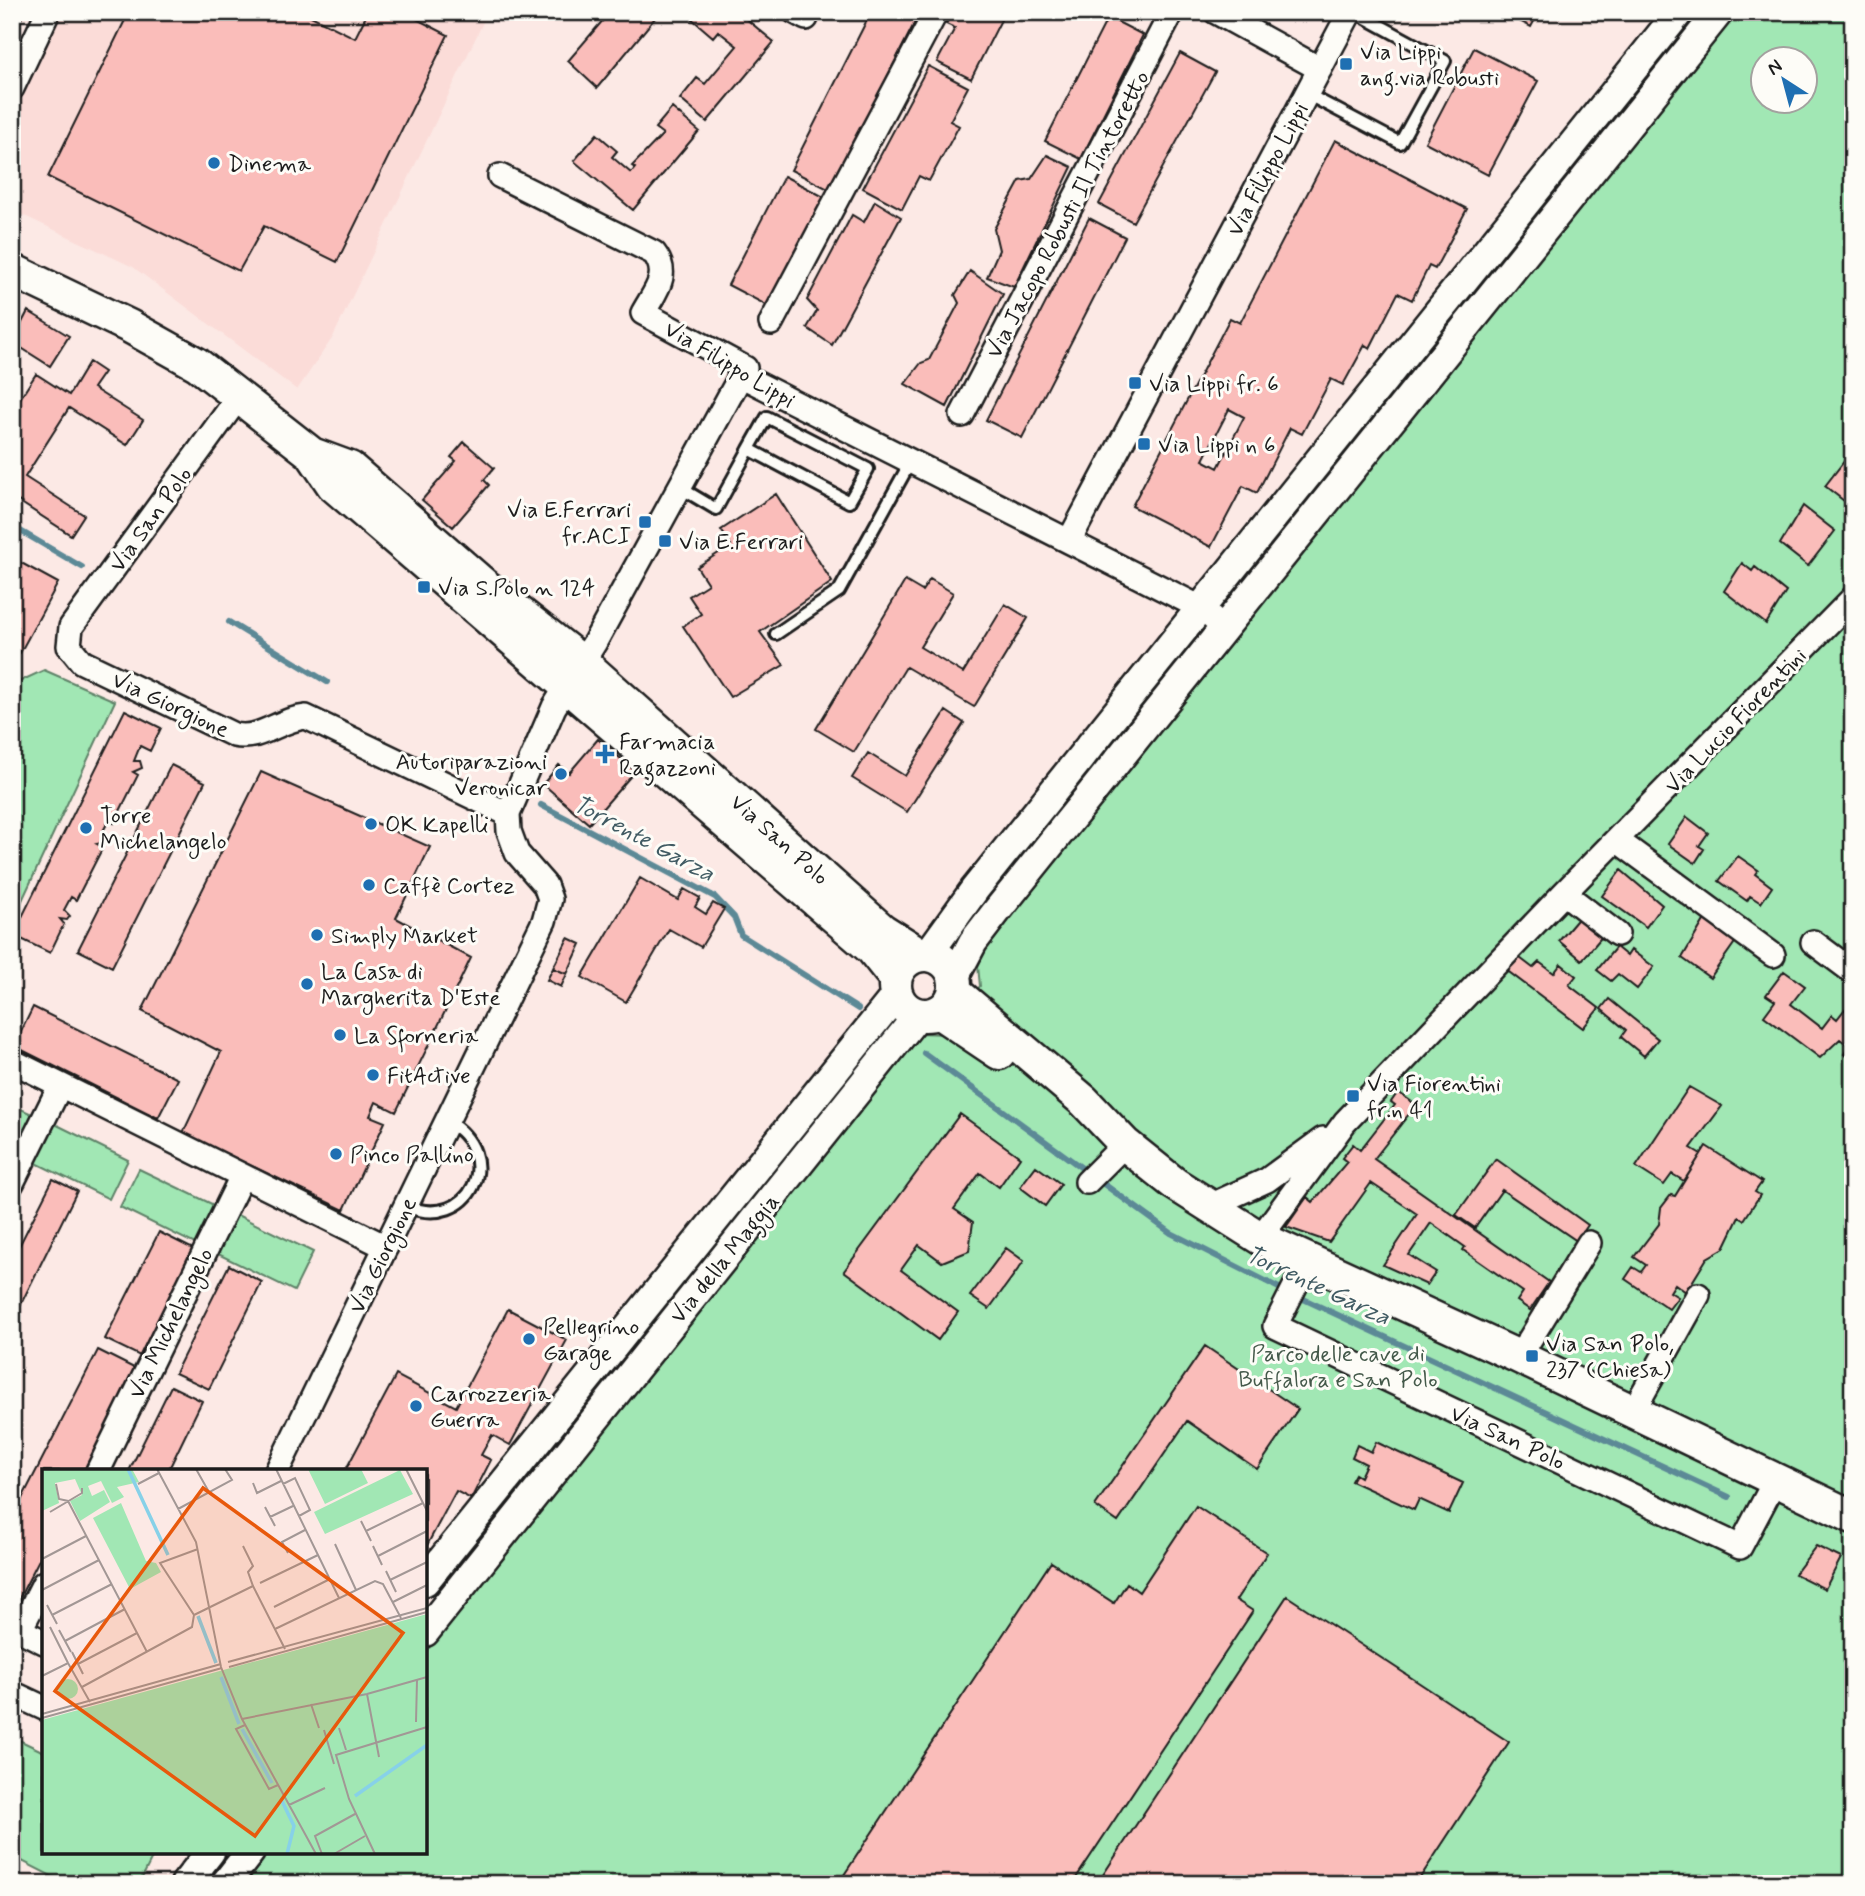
<svg xmlns="http://www.w3.org/2000/svg" width="1865" height="1896" viewBox="0 0 1865 1896" font-family="Mynerve,sans-serif">
<rect width="100%" height="100%" fill="#fce9e5"/>
<filter id="ink" filterUnits="userSpaceOnUse"><feTurbulence type="fractalNoise" baseFrequency=".0143" numOctaves="2"/><feDisplacementMap in="SourceGraphic" scale="14" xChannelSelector="R" yChannelSelector="G"/><feConvolveMatrix kernelMatrix="1 2 1 2 8 2 1 2 1" color-interpolation-filters="sRGB"/></filter>
<g filter="url(#ink)">
<path fill="#fbdcd8" d="M60 12H488L333 337 297 390 133 267 12 210V115Z"/>
<path fill="#a1e7b4" stroke="#5e8268" stroke-width="2" fill-rule="evenodd" d="M1735 12H1853V1884H242L267 1852H425V1653L920 1033 945 1034 980 986 978 966 986 949ZM1764 60H1806V102H1764Z
M44 670 115 701 12 922V685Z
M12 1105 32 1114 13 1153 12 1152Z
M51 1122 128 1160 109 1199 32 1161Z
M139 1169 216 1206 197 1245 120 1207Z
M235 1214 313 1252 294 1291 216 1253Z
M19 1740 44 1752V1852H155L139 1884H67L12 1856V1753Z"/>
<g fill="none" stroke-linecap="round" stroke-linejoin="round">
<path stroke="#5c8996" stroke-width="6" d="M12 526 82 567
M229 622 327 682
M541 805 715 897 734 917 741 935 858 1009
M924 1053 1171 1233 1287 1292
M1297 1296 1729 1497"/>
</g>
<path fill="#fabdba" stroke="#1c1c1c" stroke-width="2" fill-rule="evenodd" d="M12 12 23 15 12 35Z
M129 12H303L355 38 368 12H403L448 35 337 262 264 226 239 271 48 177Z
M610 12H660L597 88 568 61Z
M698 12H738L774 42 707 122 680 99 697 78 705 84 737 46 718 31 713 37 692 19Z
M871 12H920L830 190 791 170Z
M952 12H1005L971 79 937 62 955 28 946 24Z
M1502 12H1539L1531 27Z
M1108 17 1143 35 1081 159 1045 141Z
M1474 48 1538 81 1488 175 1425 142Z
M1180 53 1215 72 1133 222 1099 204Z
M928 66 968 87 950 121 959 126 929 181 919 176 902 209 863 188Z
M672 108 699 131 633 210 574 161 597 134 617 151 612 157 631 173 635 168 632 166 663 134 655 128Z
M1335 140 1467 209 1435 269 1429 266 1412 300 1398 293 1370 348 1365 345 1343 385 1331 379 1302 434 1290 428 1257 493 1243 486 1211 547 1132 506 1230 318 1240 323ZM1229 409 1244 417 1218 468 1203 460Z
M1047 155 1072 167 1014 287 987 277 999 250 994 229 1020 181 1031 179Z
M784 176 824 197 768 306 728 285Z
M875 201 901 217 832 345 807 328 817 311 807 300 852 215 864 222Z
M1089 218 1125 237 1022 438 986 420Z
M970 271 1003 294 947 407 905 384 921 363 929 360 959 303 955 295Z
M28 311 69 336 50 366 12 342Z
M89 362 104 372 93 388 143 420 127 445 69 408 25 477 84 515 71 535 12 497V411L36 374 69 395Z
M464 442 494 468 484 480 489 485 453 527 422 500 456 461 451 457Z
M1849 455 1853 458V508L1825 486Z
M776 494 832 582 760 632 784 665 730 697 683 626 701 614 689 596 708 584 697 567 731 545 721 530Z
M1803 506 1835 531 1808 566 1780 544Z
M14 559 58 583 20 653 12 649Z
M1742 563 1752 571 1755 567 1786 592 1766 624 1724 591Z
M930 579 953 593 920 647 963 673 1005 604 1028 618 974 707 906 667 854 752 816 729 905 581 922 591Z
M125 710 161 728 150 751 140 746 134 761H140L142 768 133 772 138 775 114 823 109 820 102 833 107 836V842L97 844 103 847 76 900 71 897 64 910 70 916 67 920 60 919 64 924 50 953 13 935Z
M946 711 964 723 907 812 852 778 868 753 905 776Z
M598 739 635 771 589 824 543 784 559 765 569 773Z
M171 765 205 782 112 967 78 950Z
M261 772 430 847 396 918 471 958 396 1112 376 1102 370 1116 385 1122 344 1210 183 1133 221 1052 142 1011Z
M1687 817 1708 833 1699 846 1704 849 1695 863 1668 844Z
M1738 856 1758 870 1755 874 1772 887 1761 903 1750 896 1747 901 1719 881Z
M1621 870 1662 905 1646 927 1602 896Z
M640 878 678 900 684 889 700 898 695 907 706 914 713 903 724 909 701 947 669 929 626 1002 582 977Z
M1582 914 1605 933 1582 960 1559 941Z
M1705 919 1736 941 1710 978 1682 958Z
M568 938 581 944 567 974 553 968Z
M1616 947 1627 956 1631 950 1654 967 1637 989 1618 974 1611 981 1597 970Z
M1516 955 1533 968 1539 962 1554 973 1561 964 1576 976 1569 985 1599 1008 1583 1028 1505 969Z
M553 968 567 974 561 987 547 980Z
M1784 971 1805 986 1791 1004 1822 1028 1832 1015 1837 1019 1845 1009 1853 1015V1061L1844 1054 1849 1046 1840 1039 1820 1058 1764 1016 1775 1001 1766 995Z
M1609 999 1658 1039 1644 1056 1621 1037 1626 1030 1601 1009Z
M33 1007 178 1079 158 1118 14 1046Z
M1689 1087 1722 1106 1691 1148 1701 1154 1684 1181 1672 1174 1664 1185 1636 1167Z
M1398 1092 1416 1105 1374 1159 1549 1282 1530 1310 1517 1301 1523 1292 1463 1250 1465 1247 1431 1223 1409 1255 1436 1272 1427 1285 1383 1265 1417 1214 1371 1183 1329 1242 1286 1227 1307 1197 1313 1202 1347 1162 1342 1158 1353 1144 1360 1150 1395 1105 1391 1102Z
M960 1114 1020 1157 999 1187 980 1173 954 1209 973 1222 969 1251 942 1262 919 1245 901 1270 958 1312 938 1340 844 1271Z
M1706 1146 1762 1182 1755 1192 1760 1195 1744 1220 1739 1217 1724 1248 1707 1258 1686 1292 1675 1284 1670 1292 1678 1297 1669 1309 1625 1279 1633 1267 1641 1272 1646 1265 1634 1257 1659 1224 1661 1208 1671 1195 1675 1196Z
M1496 1159 1588 1225 1577 1241 1502 1190 1475 1228 1456 1215Z
M1036 1166 1061 1184 1045 1206 1020 1187Z
M53 1179 77 1191 12 1322V1260Z
M159 1232 193 1249 140 1356 105 1339Z
M1006 1248 1024 1261 989 1309 970 1296Z
M229 1265 262 1282 209 1389 175 1373Z
M508 1309 567 1340 510 1445 492 1435 481 1455 491 1460 471 1499 456 1491 425 1549V1471H345L396 1375 456 1407Z
M1205 1346 1298 1409 1257 1469 1187 1421 1118 1522 1095 1506Z
M98 1350 136 1369 84 1471H44V1550L13 1610 12 1518Z
M171 1386 202 1401 168 1471H129Z
M1376 1442 1463 1483 1449 1513 1419 1499 1414 1510 1351 1481 1355 1474 1360 1477 1366 1464 1352 1457 1357 1445 1371 1452Z
M1196 1506 1267 1553 1236 1600 1253 1611 1072 1884H838L1051 1562 1114 1603 1127 1583 1139 1592Z
M1816 1546 1841 1558 1825 1589 1795 1574Z
M1287 1596 1509 1742 1416 1884H1097Z"/>
<g fill="none" stroke-linecap="round" stroke-linejoin="round">
<g stroke="#1c1c1c" stroke-width="16">
<path id="service" d="M1307 94 1400 143 1445 61 1355 12
M679 487 716 509 749 449 849 502 868 469 767 417 749 449
M776 634 839 591 911 461
M406 1206C470 1232 507 1156 447 1121"/>
</g>
<g stroke="#1c1c1c" stroke-width="28">
<path id="minor" d="M795 12 806 18
M1216 12 1320 69
M12 88 48 12
M771 323 936 12
M740 375 1201 608 1224 628
M240 395 71 627 69 646 82 662 234 735C261 741 279 719 306 717L508 814
M962 415 1172 12
M1069 541 1350 12
M1618 841 1773 955
M1564 893 1617 934
M1813 942 1853 972
M12 1061 386 1247
M1087 1182 1125 1144
M12 1183 60 1086
M1210 1206 1267 1180 1323 1139
M1260 1238 1345 1122 1564 893 1853 598
M1309 1259 1275 1326 1740 1547 1776 1479
M1519 1357 1589 1243
M1632 1413 1698 1295
M98 1471 242 1176
M277 1471 544 921 550 899 545 885 517 853 509 831 508 814 554 707 595 642 745 368 643 313C655 291 671 275 654 253L500 176
M12 1626 44 1642
M20 1630 44 1583
M12 1693 44 1708"/>
</g>
<g stroke="#1c1c1c" stroke-width="33">
<path id="tertiary" d="M928 954 975 889 1679 12
M955 976 973 942 996 912 1719 12
M425 1581 896 995
M425 1632 918 1015
M185 1884 210 1852
M225 1884 250 1852"/>
</g>
<g stroke="#1c1c1c" stroke-width="37">
<path id="secondary" d="M12 270 129 326 197 364 312 454 333 485 872 949 895 978
M312 454 350 468 483 584 582 662 882 930 920 954
M895 985a30 30 0 1 1 60 0a30 30 0 1 1-60 0Z
M955 992 1084 1101 1125 1144 1175 1184 1260 1238 1519 1357 1853 1517
M938 1012 999 1053"/>
</g>
<use href="#service" stroke="#fdfcf7" stroke-width="10"/>
<use href="#minor" stroke="#fdfcf7" stroke-width="23"/>
<use href="#tertiary" stroke="#fdfcf7" stroke-width="28"/>
<use href="#secondary" stroke="#fdfcf7" stroke-width="32"/>
</g>
</g>
<g fill="#1f6fb2" stroke="#fdfcf7" stroke-width="2.5">
<rect x="1339" y="57" width="14" height="14" rx="3.5"/>
<circle cx="214" cy="163" r="7"/>
<rect x="1128" y="376" width="14" height="14" rx="3.5"/>
<rect x="1137" y="437" width="14" height="14" rx="3.5"/>
<rect x="638" y="515" width="14" height="14" rx="3.5"/>
<rect x="658" y="534" width="14" height="14" rx="3.5"/>
<rect x="417" y="580" width="14" height="14" rx="3.5"/>
<path d="M601.5 743.5h7v7h7v7h-7v7h-7v-7h-7v-7h7z"/>
<circle cx="561" cy="774" r="7"/>
<circle cx="371" cy="824" r="7"/>
<circle cx="86" cy="828" r="7"/>
<circle cx="369" cy="885" r="7"/>
<circle cx="317" cy="935" r="7"/>
<circle cx="307" cy="984" r="7"/>
<circle cx="340" cy="1035" r="7"/>
<circle cx="373" cy="1075" r="7"/>
<rect x="1346" y="1089" width="14" height="14" rx="3.5"/>
<circle cx="336" cy="1154" r="7"/>
<circle cx="529" cy="1339" r="7"/>
<rect x="1525" y="1349" width="14" height="14" rx="3.5"/>
<circle cx="416" cy="1406" r="7"/>
</g>
<g text-anchor="middle" stroke-width="6" stroke-linejoin="round" paint-order="stroke">
<g font-size="23" fill="#1c1c1c" stroke="#fdfcf7" text-anchor="start">
<text x="1360" y="59">Via Lippi<tspan x="1360" dy="26">ang.via Robusti</tspan></text>
<text x="228" y="171">Dinema</text>
<text x="1149" y="391">Via Lippi fr. 6</text>
<text x="1158" y="452">Via Lippi n 6</text>
<text x="631" y="517" text-anchor="end">Via E.Ferrari<tspan x="631" dy="26">fr.ACI</tspan></text>
<text x="679" y="549">Via E.Ferrari</text>
<text x="438" y="595">Via S.Polo n 124</text>
<text x="619" y="749">Farmacia<tspan x="619" dy="26">Ragazzoni</tspan></text>
<text x="547" y="769" text-anchor="end">Autoriparazioni<tspan x="547" dy="26">Veronicar</tspan></text>
<text x="100" y="823">Torre<tspan x="100" dy="26">Michelangelo</tspan></text>
<text x="385" y="832">OK Kapelli</text>
<text x="383" y="893">Caffè Cortez</text>
<text x="331" y="943">Simply Market</text>
<text x="321" y="979">La Casa di<tspan x="321" dy="26">Margherita D'Este</tspan></text>
<text x="354" y="1043">La Sforneria</text>
<text x="387" y="1083">FitActive</text>
<text x="1367" y="1091">Via Fiorentini<tspan x="1367" dy="26">fr.n 41</tspan></text>
<text x="350" y="1162">Pinco Pallino</text>
<text x="543" y="1334">Pellegrino<tspan x="543" dy="26">Garage</tspan></text>
<text x="1546" y="1351">Via San Polo,<tspan x="1546" dy="26">237 (Chiesa)</tspan></text>
<text x="430" y="1401">Carrozzeria<tspan x="430" dy="26">Guerra</tspan></text>
</g>
<g font-size="23" fill="#1c1c1c" stroke="#fdfcf7">
<text transform="translate(1267 169) rotate(-62)" y="8">Via Filippo Lippi</text>
<text transform="translate(1067 214) rotate(-62)" y="8">Via Jacopo Robusti Il Tintoretto</text>
<text transform="translate(730 364) rotate(31)" y="8">Via Filippo Lippi</text>
<text transform="translate(150 519) rotate(-54)" y="8">Via San Polo</text>
<text transform="translate(171 704) rotate(25)" y="8">Via Giorgione</text>
<text transform="translate(1735 720) rotate(-46)" y="8">Via Lucio Fiorentini</text>
<text transform="translate(780 839) rotate(42)" y="8">Via San Polo</text>
<text transform="translate(382 1255) rotate(-64)" y="8">Via Giorgione</text>
<text transform="translate(724 1258) rotate(-51)" y="8">Via della Maggia</text>
<text transform="translate(170 1323) rotate(-64)" y="8">Via Michelangelo</text>
<text transform="translate(1508 1437) rotate(25)" y="8">Via San Polo</text>
</g>
<g font-size="23" fill="#44594a" stroke="#fdfcf7">
<text x="1338" y="1361">Parco delle cave di<tspan x="1338" dy="26">Buffalora e San Polo</tspan></text>
</g>
<g font-size="24" font-style="italic" fill="#415b63" stroke="#fdfcf7">
<text transform="translate(644 838) rotate(28)" y="8">Torrente Garza</text>
<text transform="translate(1318 1285) rotate(25)" y="8">Torrente Garza</text>
</g>
</g>
<g transform="translate(42 1469)">
<rect width="385" height="385" fill="#fce9e5"/>
<path d="M0 0H90L97 13 75 18 82 28 70 34 59 12 46 17 50 27 62 21 68 33 38 52 28 32 40 26 33 10 13 14 17 34 0 42ZM266 0H319L326 14 283 35ZM358 1 371 25 283 65 272 43ZM79 34 104 92 114 94 119 103 88 120 51 49ZM385 145V385H0V251ZM16 220a10 10 0 1 1 20 0a10 10 0 1 1-20 0Z" fill="#a1e7b4"/>
<path fill="none" stroke="#87d1e8" stroke-width="3.5" d="M86 0 126 86M156 147 174 194M179 208 197 255M200 260 230 314M313 327 385 276M239 330 252 357 245 385"/>
<path fill="none" stroke="#a29795" stroke-width="2" d="M115 0 154 73 179 198 200 250 274 385M154 0 167 23M234 0 297 129M364 0 385 42M211 14 215 24 239 12M14 15 17 30 26 32 105 183M96 15 117 4M241 15 253 9 268 41 257 47M223 38 233 57M136 40 190 11 183 0M8 43 40 24V19M228 48 251 37M319 52 329 72M324 62 381 34M293 75 314 121M201 77 211 97 206 103 211 117 243 180M331 77 340 96M246 84 240 73 263 61M336 87 385 62M0 90 44 67M344 102 354 123M348 111 385 93M218 114 276 86M0 121 57 91M351 133 385 116M5 136 15 155M232 138 288 110M10 146 70 115M152 146 211 117M8 158 26 194M233 160 333 112 341 115 359 149M17 161 29 183M23 172 83 140M30 183 41 205M186 193 385 139M36 195 95 164M187 198 385 143M0 207 26 194 48 233M40 218 150 158 152 146 118 94 156 80M325 225 337 288M269 235 277 259M0 245 179 195M0 249 180 199M200 250 325 225 385 208M374 253 375 211M203 256 194 260 227 320 236 316M297 259 304 281M282 261 292 295M247 336 283 319M280 385 273 367 313 345M292 385 323 367M333 385 307 330 294 286 385 258"/>
<path fill="#e8590c" fill-opacity="0.15" stroke="#e8590c" stroke-width="3.5" d="M161 19 361 164 213 367 13 222Z"/>
<rect width="385" height="385" fill="none" stroke="#1c1c1c" stroke-width="3.5"/>
</g>
<rect width="1865" height="1896" fill="none" stroke="#fdfcf7" stroke-width="42"/>
<rect x="21" y="21" width="1823" height="1854" fill="none" stroke="#1c1c1c" stroke-width="2.5" filter="url(#ink)"/>
<g transform="translate(1784 80) rotate(324)"><circle r="33" fill="#fdfcf7" stroke="#a3a29f" stroke-width="2"/>
<path d="M0-5L12 26L0 18L-12 26Z" fill="#1f6fb2"/>
<text y="-10" font-size="19" font-weight="bold" text-anchor="middle" fill="#1c1c1c">N</text>
</g>
</svg>
